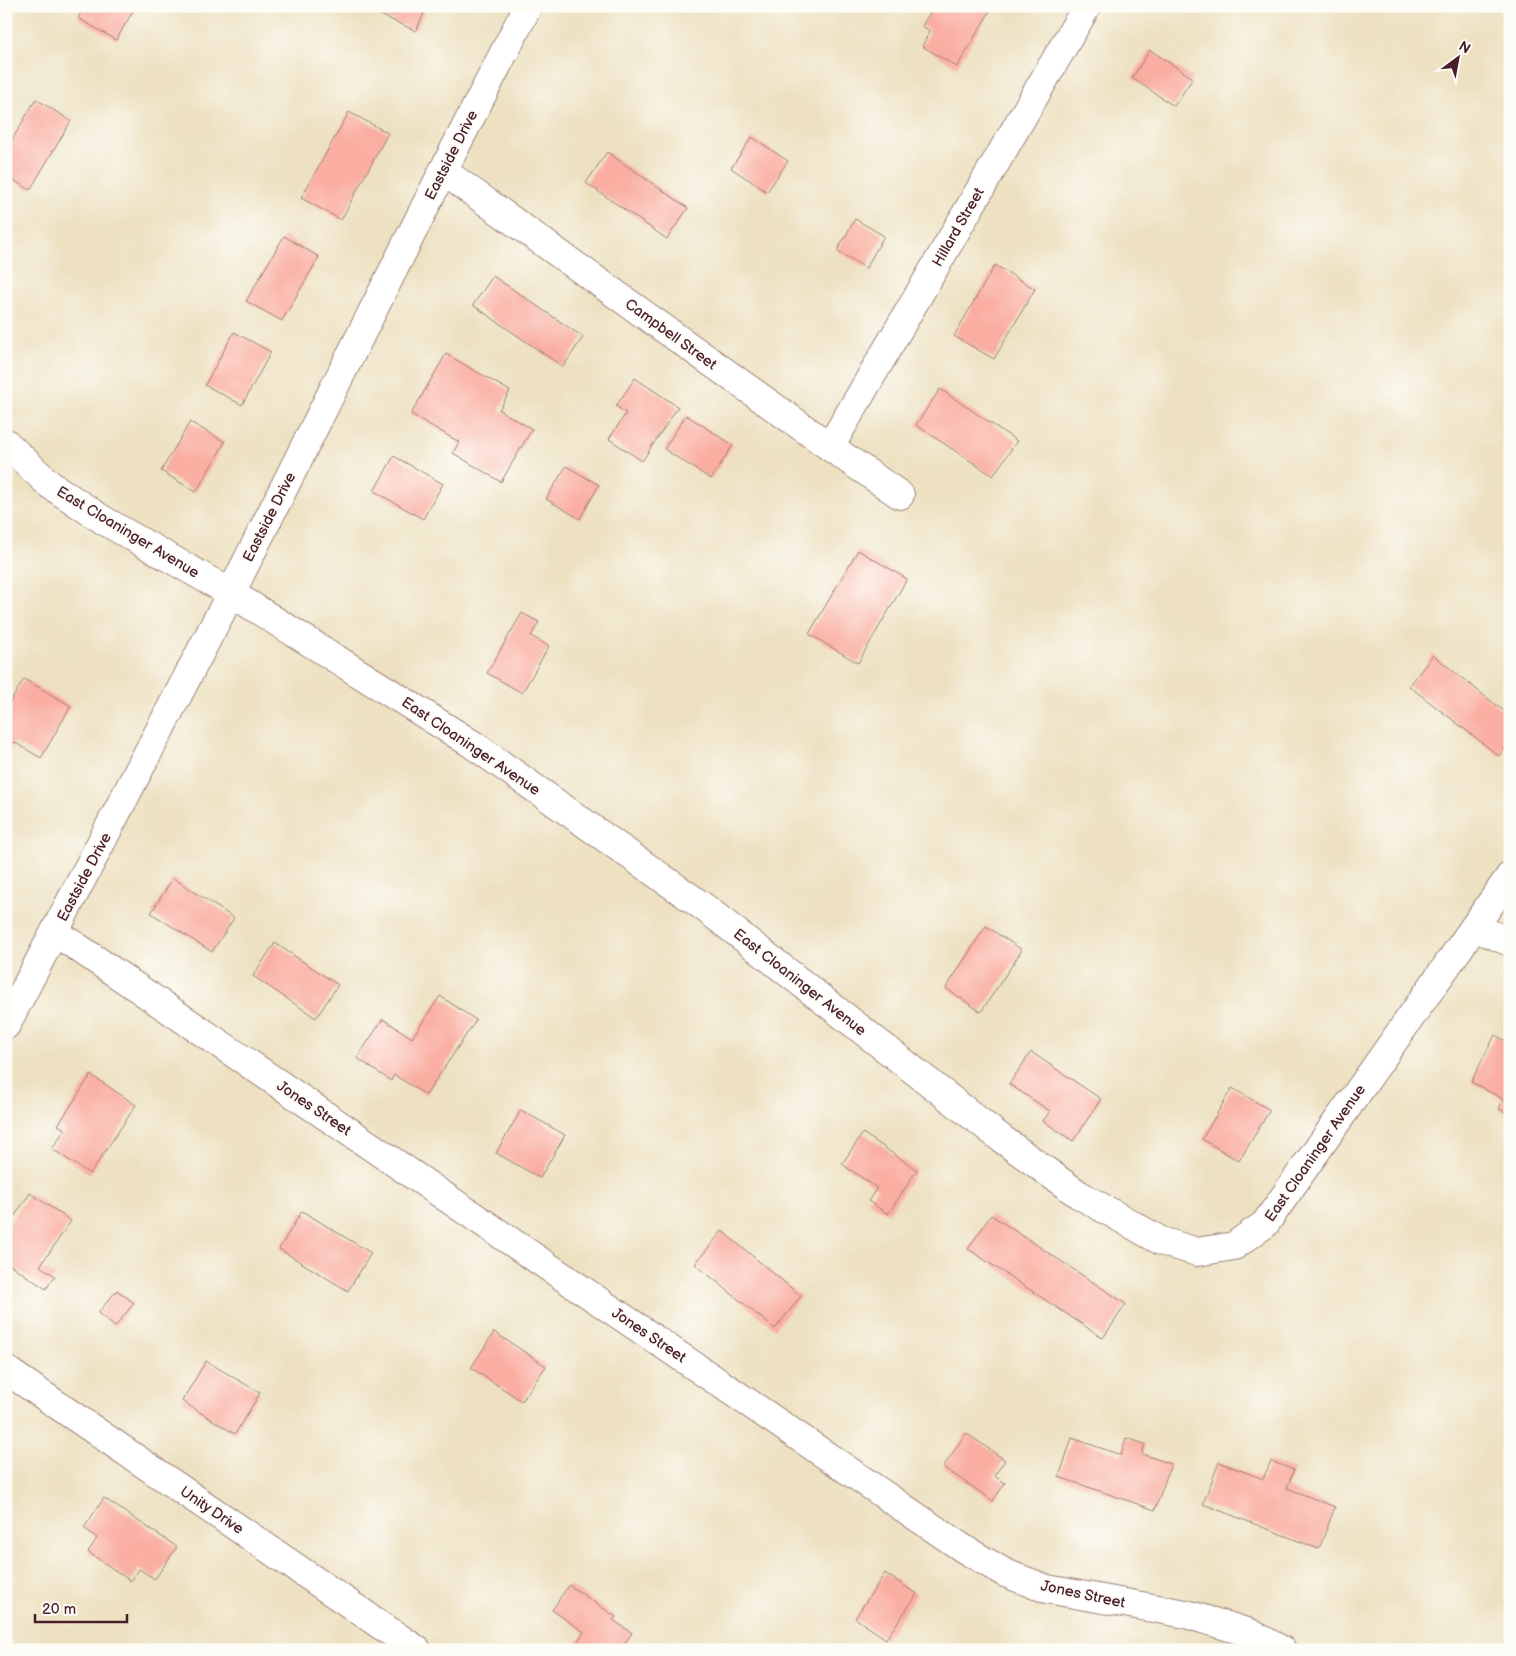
<svg xmlns="http://www.w3.org/2000/svg" width="1516" height="1656" viewBox="0 0 1516 1656" font-family="'Balsamiq Sans',sans-serif">
<rect width="100%" height="100%" fill="#fdfcf7"/>
<filter id="ink" filterUnits="userSpaceOnUse"><feTurbulence type="fractalNoise" baseFrequency=".02" numOctaves="2"/><feDisplacementMap in="SourceGraphic" scale="10" xChannelSelector="R" yChannelSelector="G"/><feConvolveMatrix kernelMatrix="1 2 1 2 8 2 1 2 1" color-interpolation-filters="sRGB"/></filter>
<filter id="wash" filterUnits="userSpaceOnUse"><feTurbulence type="fractalNoise" baseFrequency=".0096" numOctaves="4" result="noise"/><feDisplacementMap in="SourceGraphic" scale="20" xChannelSelector="R" yChannelSelector="G"/><feGaussianBlur stdDeviation="1.12" result="paint"/><feColorMatrix in="noise" values="0 0 0 0 0 0 0 0 0 0 0 0 0 0 0 0 0 1.4 0 .05"/><feComposite in="paint" operator="in"/></filter>
<g filter="url(#wash)">
<rect width="100%" height="100%" fill="#ede1c1"/>
<g id="blocks">
<path fill="#faaea1" d="M84 6H136L116 40 78 18Z
M361 6H427L416 31Z
M666 6H678L675 11Z
M934 6H993L957 67 922 46 930 31 922 26Z
M1150 50 1193 78 1174 106 1132 78Z
M36 99 71 121 30 190 6 176V150Z
M349 112 388 133 341 220 301 198Z
M752 137 788 161 767 192 731 168Z
M607 152 688 208 667 239 586 183Z
M855 219 884 236 866 268 837 251Z
M284 236 319 257 282 321 246 301Z
M995 265 1035 289 994 359 954 336Z
M493 276 583 337 563 367 473 305Z
M234 332 271 352 242 405 205 385Z
M446 354 510 391 499 410 532 429 501 482 453 453 459 442 411 414Z
M635 378 678 407 642 461 609 439 626 413 616 406Z
M940 389 1017 441 993 476 916 425Z
M686 415 733 445 711 479 664 449Z
M190 422 225 442 196 492 161 471Z
M394 456 443 484 423 519 374 491Z
M566 466 599 485 580 519 546 499Z
M858 550 907 579 858 663 809 634Z
M522 613 539 622 531 636 549 646 522 693 487 673Z
M1433 655 1510 716V742L1499 756 1409 686Z
M24 679 71 706 41 758 14 742 6 756V709Z
M173 878 234 918 212 952 151 913Z
M986 926 1022 950 981 1012 946 988Z
M275 943 338 985 316 1018 253 976Z
M440 996 476 1020 426 1095 394 1075 391 1081 357 1058 383 1019 412 1038Z
M1495 1035 1510 1043V1114L1499 1109 1503 1099 1471 1082Z
M1031 1052 1101 1099 1073 1141 1043 1121 1050 1111 1009 1084Z
M91 1075 136 1105 90 1174 52 1149 65 1129 58 1125Z
M1232 1088 1270 1110 1239 1161 1202 1139Z
M521 1110 565 1135 540 1178 496 1153Z
M863 1133 917 1170 888 1214 868 1201 877 1188 842 1164Z
M30 1193 71 1221 40 1266 55 1276 46 1289 6 1262V1229Z
M302 1211 371 1253 348 1291 279 1249Z
M991 1215 1126 1304 1103 1338 968 1249Z
M722 1231 801 1296 775 1329 695 1264Z
M117 1290 134 1303 115 1327 98 1313Z
M494 1332 546 1366 522 1401 471 1368Z
M206 1361 260 1393 235 1434 182 1401Z
M966 1433 1005 1460 994 1476 1005 1483 993 1501 943 1467Z
M1072 1438 1121 1455 1126 1438 1145 1444 1142 1454 1171 1464 1155 1510 1059 1477Z
M1271 1461 1294 1470 1287 1488 1335 1507 1319 1549 1203 1504 1219 1462 1263 1479Z
M104 1498 177 1547 155 1579 139 1569 131 1581 88 1552 97 1538 84 1528Z
M885 1573 917 1594 886 1639 855 1618Z
M569 1585 616 1617 613 1620 632 1633 620 1650H572L584 1632 552 1610Z"/>
</g>
</g>
<g filter="url(#ink)">
<use href="#blocks" fill-opacity="0" stroke="#9c8076" stroke-width="1"/>
<g fill="none" stroke-linecap="round" stroke-linejoin="round">
<g stroke="#9c8076" stroke-width="30">
<path id="street" d="M443 171 830 447 900 495
M6 443 49 484 103 520 231 593 472 744 705 908 1002 1139 1078 1194 1161 1241 1197 1252 1234 1246 1265 1224 1510 876
M830 447 1087 6
M1474 927 1510 942
M55 932 964 1549 1005 1573 1047 1589 1186 1614 1250 1633 1282 1650
M6 1370 417 1650"/>
</g>
<g stroke="#9c8076" stroke-width="30">
<path id="secondary" d="M6 1025 231 593 443 171 528 6"/>
</g>
<use href="#street" stroke="#fff" stroke-width="28"/>
<use href="#secondary" stroke="#fff" stroke-width="28"/>
</g>
</g>
<g text-anchor="middle" stroke-width="4" stroke-linejoin="round" paint-order="stroke">
<g font-size="15" fill="#4a1f2b" stroke="#fdfcf7">
<text transform="translate(451 155) rotate(-63)" y="5">Eastside Drive</text>
<text transform="translate(958 227) rotate(-60)" y="5">Hillard Street</text>
<text transform="translate(671 334) rotate(36)" y="5">Campbell Street</text>
<text transform="translate(269 517) rotate(-63)" y="5">Eastside Drive</text>
<text transform="translate(128 532) rotate(31)" y="5">East Cloaninger Avenue</text>
<text transform="translate(471 746) rotate(34)" y="5">East Cloaninger Avenue</text>
<text transform="translate(84 877) rotate(-62)" y="5">Eastside Drive</text>
<text transform="translate(800 982) rotate(38)" y="5">East Cloaninger Avenue</text>
<text transform="translate(314 1108) rotate(34)" y="5">Jones Street</text>
<text transform="translate(1315 1153) rotate(-55)" y="5">East Cloaninger Avenue</text>
<text transform="translate(649 1335) rotate(34)" y="5">Jones Street</text>
<text transform="translate(212 1510) rotate(34)" y="5">Unity Drive</text>
<text transform="translate(1083 1594) rotate(12)" y="5">Jones Street</text>
</g>
</g>
<rect width="1516" height="1656" fill="none" stroke="#fdfcf7" stroke-width="25"/>
<g transform="translate(1458 58) rotate(32)" stroke="#fdfcf7" stroke-width="4" paint-order="stroke">
<path d="M0-4L9 19L0 12L-9 19Z" fill="#4a1f2b"/>
<text y="-8" font-size="14" font-weight="bold" text-anchor="middle" fill="#4a1f2b">N</text>
</g>
<path d="M35 1614v8h92v-8" fill="none" stroke="#4a1f2b" stroke-width="2.5"/>
<text x="42" y="1614" font-size="15" fill="#4a1f2b" stroke="#fdfcf7" stroke-width="4" paint-order="stroke">20 m</text>
</svg>
